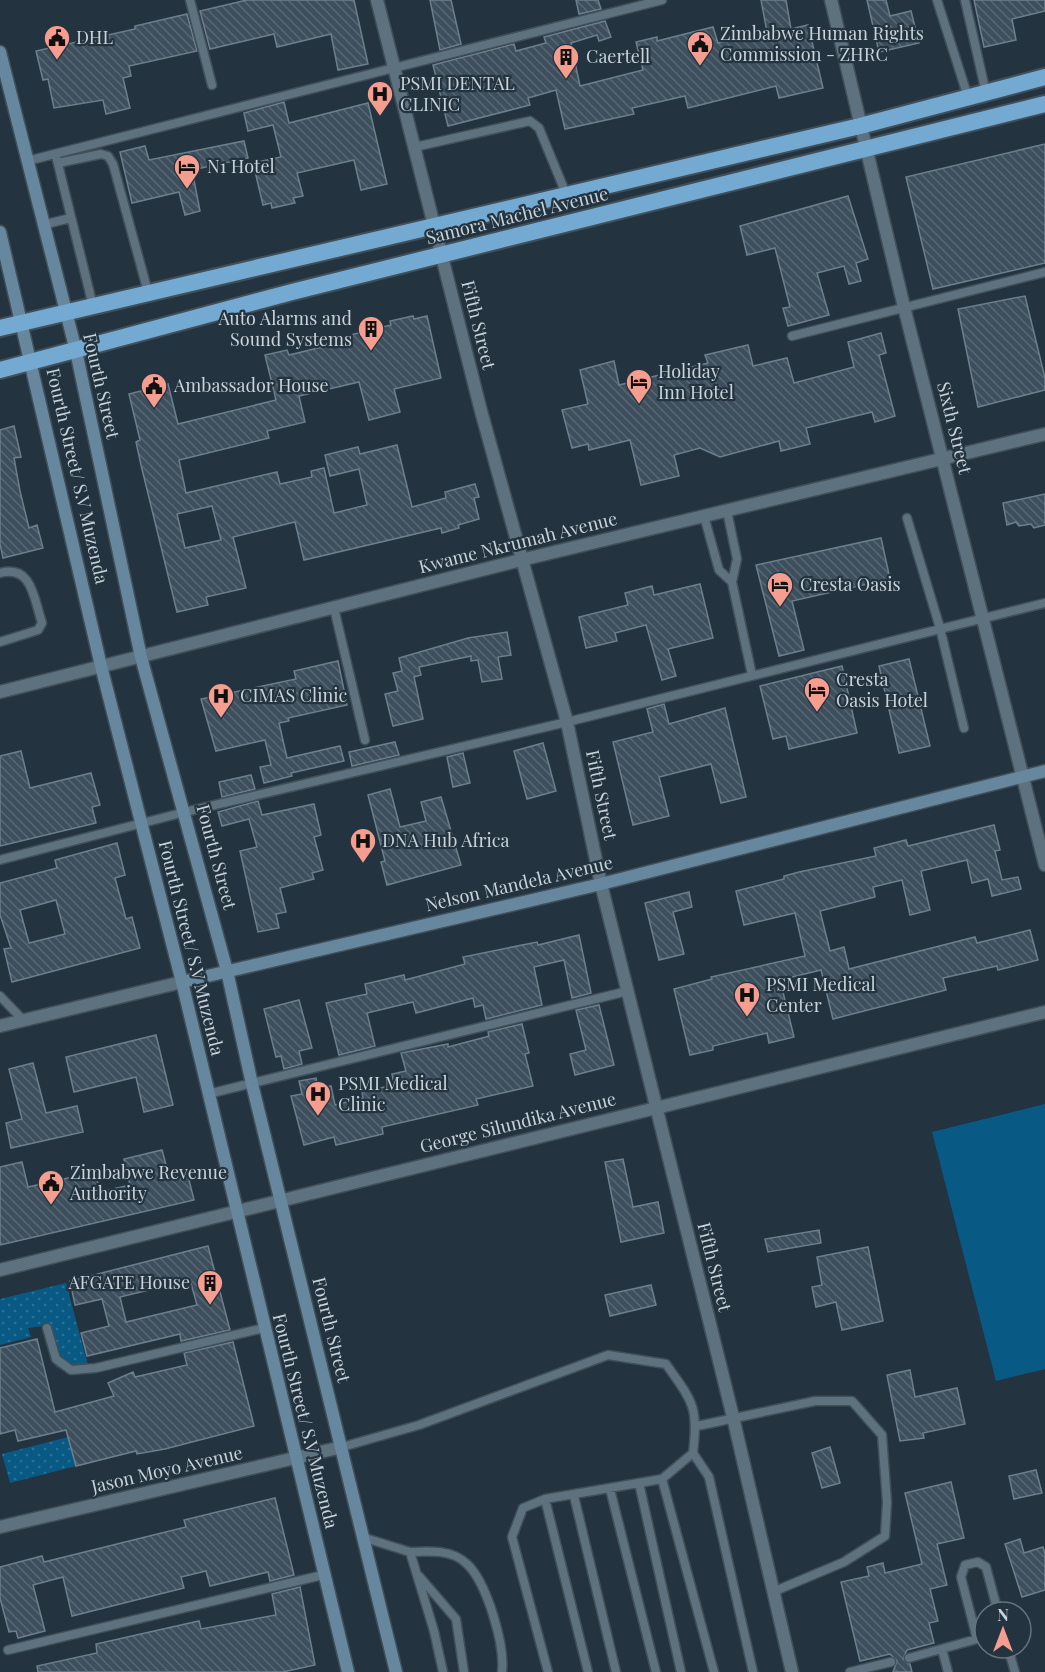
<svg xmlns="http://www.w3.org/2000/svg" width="1045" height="1672" viewBox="0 0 1045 1672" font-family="'Playfair Display',serif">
<defs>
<pattern id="grass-dots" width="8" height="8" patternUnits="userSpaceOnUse" patternTransform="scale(1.5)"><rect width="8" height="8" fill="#085a85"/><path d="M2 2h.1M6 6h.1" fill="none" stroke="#2a7196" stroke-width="1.8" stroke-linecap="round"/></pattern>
<pattern id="building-back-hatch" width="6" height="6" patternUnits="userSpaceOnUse" patternTransform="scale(1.5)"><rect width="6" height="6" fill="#3d4f5c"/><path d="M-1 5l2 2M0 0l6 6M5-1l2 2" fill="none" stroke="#586773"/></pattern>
</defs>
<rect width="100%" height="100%" fill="#233440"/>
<path fill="url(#grass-dots)" d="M66 1283 90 1373 73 1375 56 1367 43 1326 28 1328 31 1337 0 1345V1299Z
M68 1437 76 1466 10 1483 2 1454Z"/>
<path fill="#085a85" d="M1045 1104V1369L996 1381 932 1132Z"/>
<path fill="url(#building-back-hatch)" stroke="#6c7f8d" stroke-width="1.5" fill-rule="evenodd" d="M247 0H354L368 64 338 70 331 34 277 47 274 34 210 49 200 11Z
M430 0H451L461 44 440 50Z
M576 0H598L601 9 579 14Z
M761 0H786L791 29 808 25 823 88 779 98 776 86 688 108 685 96 632 108 634 114 565 129 556 90 528 98 530 105 448 126 433 65 514 44 516 51 546 43 544 37 605 21 611 37 599 41 597 35 571 43 580 86 643 70 636 42 657 37V41L713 27 718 43 767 32Z
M867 0H886L890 16 911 11 919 43 879 52Z
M974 0H1045V11L1012 19 1016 40 984 47Z
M187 14 197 51 129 66 131 76 123 78 130 108 106 114 103 100 54 108 48 79 43 80 36 51 135 29V26Z
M284 102 289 123 368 103 387 184 361 190 354 160 297 173 303 196 293 198 295 203 272 208 271 203 263 205 253 163 281 157 273 125 248 131 244 113Z
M244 141 248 158 192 170 200 211 185 215 179 192 132 203 120 152 145 146 149 160Z
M1045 144V263L933 289 906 177Z
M848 196 868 259 856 263 861 281 849 284 844 266 817 273 829 315 788 326 783 308 790 307 775 248 747 255 740 226Z
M1025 296 1045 378V390L978 407 958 309Z
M413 316 414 319 427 316 441 378 394 389 400 412 369 420 359 382 299 396 305 422 267 431 269 438 179 460 186 493 277 472 280 484 312 477 311 471 324 468 334 513 367 505 359 469 330 476 325 455 358 447 360 454 397 445 412 507 446 498 445 492 475 484 479 497 474 498 479 519 458 525 459 528 442 533 441 528 304 560 295 522 233 537 246 588 206 597 208 605 177 612 141 465 136 442 140 440 129 394 168 384 178 424 276 400 265 355 287 350 289 355 347 341 346 336 391 325 390 321ZM212 506 221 540 185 548 177 514Z
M881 333 886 353 879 355 895 416 875 422 872 412 806 428 810 444 781 451 779 441 720 457 700 448 674 455 679 476 641 485 630 440 589 450 588 444 572 448 562 410 588 404 580 370 614 361 619 385 708 363 705 355 748 345 753 366 787 358 794 383 854 367 848 342Z
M14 426 21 457 14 458 20 491 29 528 37 525 43 548 3 558 0 544V430Z
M1045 494V525L1034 528 1031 524 1019 526 1016 522 1007 525 1003 503Z
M881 538 890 579 792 601 804 650 779 656 756 565Z
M700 584 713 638 668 649 676 676 662 680 646 625 615 633 617 641 586 648 579 617 628 605 625 593 652 586 654 595Z
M507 632 511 655 498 657 502 679 482 682 478 660 471 661V656L419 667 421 675 414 677 423 719 393 726 385 694 398 691 393 673 402 671 399 658 468 638Z
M909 659 930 746 899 753 879 666Z
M338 661 347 705 288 718 289 721 279 723 287 758 340 746 344 761 291 773 292 776 264 783 260 767 271 765 265 740 216 751 201 699 296 679 294 671Z
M842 666 857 733 789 749 786 736 773 739 760 686Z
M664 704 669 724 725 708 746 797 721 803 711 764 659 777 669 816 633 825 613 742 653 732 647 709Z
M395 742 399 755 352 766 349 752Z
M543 743 556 791 527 799 514 751Z
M21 751 30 788 91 773 100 805 92 807 96 823 0 846V756Z
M463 753 470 783 453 787 447 757Z
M251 775 255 789 222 797 219 782Z
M390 789 400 827 426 821 421 802 441 797 461 865 387 885 381 862 385 861 368 795Z
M258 801 262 815 314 804 321 835 314 837 323 870 312 873 314 879 280 888 286 912 276 914 279 928 258 932 240 851 257 847 249 819 222 826 218 812Z
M994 825 1000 850 995 851 1002 880 1018 877 1021 889 992 896 988 879 972 883 967 860 921 871 930 910 910 915 902 880 873 887 875 897 820 911 830 951 844 947 849 969 975 937 977 943 1030 930 1038 960 998 970 997 966 943 978 946 990 833 1019 821 970 780 980 794 1037 769 1043 767 1033 713 1046V1050L690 1055 674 989 712 979 711 977 805 956 795 913 744 925 736 891 784 879V876L799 872 876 856 874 848 906 840 908 846Z
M117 843 125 875 115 878 126 919 132 917 140 948 12 982 4 949 11 948 0 915V883L57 868 55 860ZM56 900 65 934 29 943 20 910Z
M689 892 692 907 673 912 684 954 659 960 645 903Z
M579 935 591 993 572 998 564 960 534 967 542 1005 486 1019 483 1005 475 1007 473 998 416 1013 413 1002 367 1013 375 1046 339 1055 326 1003 367 994 365 984 404 975 405 980 465 964 463 957 537 942 538 945Z
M299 1000 312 1048 299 1051 302 1064 284 1069 281 1056 276 1057 264 1009Z
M599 1005 614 1065 575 1075 570 1054 586 1050 576 1010Z
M522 1024 529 1053 525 1054 533 1086 476 1099 478 1105 382 1127 383 1134 336 1145 334 1137 304 1145 291 1096 302 1094 299 1081 316 1078 318 1089 331 1086 335 1105 363 1098 362 1092 394 1085 392 1074 406 1071 401 1053 448 1044V1047L486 1037 489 1036 488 1032Z
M156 1035 173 1105 144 1112 136 1077 74 1092 66 1057Z
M33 1063 46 1113 77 1106 83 1132 11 1148 6 1123 22 1119 9 1069Z
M162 1150 169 1176 187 1172 194 1200 0 1245V1167L22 1162 28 1187 95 1172 100 1192 130 1185 124 1159Z
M623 1159 633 1207 658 1202 664 1233 621 1242 605 1162Z
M819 1230 821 1243 768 1252 765 1239Z
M208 1246 230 1330 181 1341 180 1334 87 1356 81 1333 109 1326 102 1299 75 1305 70 1281ZM190 1280 197 1305 126 1322 120 1297Z
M868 1247 883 1321 842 1330 836 1302 816 1307 812 1287 822 1285 817 1257Z
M651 1285 656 1305 610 1316 605 1295Z
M37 1339 55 1412 114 1396 108 1383 133 1372 135 1377 187 1365 184 1353 233 1342 254 1426 165 1449 137 1454 136 1451 76 1466 66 1430 18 1441 15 1430 0 1434V1348Z
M910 1370 915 1397 957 1388 965 1424 923 1433 924 1438 900 1441 887 1375Z
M830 1447 840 1483 822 1488 812 1453Z
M1036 1470 1042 1493 1014 1499 1009 1476Z
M951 1482 964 1538 937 1544 947 1585 930 1589 938 1621 929 1623 934 1643 907 1650 903 1659 910 1664 912 1672H893L897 1661 890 1654 860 1661 841 1582 869 1576 867 1567 883 1563 885 1573 922 1564 905 1493Z
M275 1498 294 1575 270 1581 268 1572 210 1586 206 1571 181 1577 184 1588 72 1616 63 1577 33 1585 45 1631 18 1638 16 1631 9 1632 0 1598V1567L42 1556 44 1562 186 1527 184 1520Z
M1020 1539 1024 1553 1043 1547 1045 1554V1590L1022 1597 1005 1544Z
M300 1587 315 1665 283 1672H38L37 1666 97 1653 96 1644 199 1621 201 1629 276 1615 272 1594Z"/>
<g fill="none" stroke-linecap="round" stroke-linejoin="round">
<g stroke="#404f58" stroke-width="11">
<path id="service" d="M190 0 212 85
M937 0 968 97
M965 0 986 93
M415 147 530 121 539 128 567 196
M57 160 93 306
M27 161 662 0
M58 163 101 154 108 156 113 164 148 292
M42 225 71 218
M792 336 1045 272
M727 511 737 559 732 582
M704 516 719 570 732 582 752 675
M907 518 940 628 964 728
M0 573C32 564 34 599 42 623L38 630 0 642
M334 608 365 740
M0 860 185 812 567 722 1045 603
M0 996 24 1021
M208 1094 628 991
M47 1328 56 1359 71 1370 96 1368 264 1328
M697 1426 815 1401H852L882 1435 887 1502 885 1536 844 1562 775 1591
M342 1447 419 1425 608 1355 666 1364C692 1401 699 1406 693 1453L662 1479 545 1499 523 1508 512 1537 548 1672
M693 1453 709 1477 753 1672
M662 1479 714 1672
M639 1483 681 1672
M610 1489 656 1672
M574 1496 616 1672
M545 1499 588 1672
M362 1537 410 1552 434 1631 443 1672
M410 1552C428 1551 452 1549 467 1564 487 1583 505 1645 502 1672
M419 1576 456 1619 464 1672
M1008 1648 1015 1672
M942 1649 948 1672
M8 1650 323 1575
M909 1658 977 1639 961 1577 965 1565 978 1562 986 1567 998 1612
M850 1672 891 1662"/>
</g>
<g stroke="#404f58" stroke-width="15">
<path id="minor" d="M377 0 481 411 567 722 601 884 733 1417 792 1672
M831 0 904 307 1045 865
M0 692 521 560 1045 434
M0 1270 1045 1012"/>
</g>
<g stroke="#404f58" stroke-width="15">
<path id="tertiary" d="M0 1026 182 982
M0 1527 342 1447"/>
</g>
<g stroke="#404f58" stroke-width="15">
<path id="secondary" d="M0 52 76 351 141 657 227 971 252 1084 396 1672
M0 232 101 666 182 982 348 1672
M182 982 601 884 1045 771"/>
</g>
<g stroke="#404f58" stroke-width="20">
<path id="trunk" d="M0 328 860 126 1045 77
M0 370 292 292 1045 104"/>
</g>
<use href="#service" stroke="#5e717f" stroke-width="8"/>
<use href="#minor" stroke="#5e717f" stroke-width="12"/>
<use href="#tertiary" stroke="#5e717f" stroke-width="12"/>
<use href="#secondary" stroke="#66879e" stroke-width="12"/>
<use href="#trunk" stroke="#74aad2" stroke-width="16"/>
</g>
<defs>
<g id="civic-pin" transform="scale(1.35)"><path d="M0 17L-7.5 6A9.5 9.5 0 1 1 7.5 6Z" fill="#f59d8e" stroke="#233440"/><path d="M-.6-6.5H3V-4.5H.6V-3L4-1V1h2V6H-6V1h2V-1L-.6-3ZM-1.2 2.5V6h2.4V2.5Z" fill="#111"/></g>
<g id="building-pin" transform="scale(1.35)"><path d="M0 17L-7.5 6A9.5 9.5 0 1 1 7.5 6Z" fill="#f59d8e" stroke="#233440"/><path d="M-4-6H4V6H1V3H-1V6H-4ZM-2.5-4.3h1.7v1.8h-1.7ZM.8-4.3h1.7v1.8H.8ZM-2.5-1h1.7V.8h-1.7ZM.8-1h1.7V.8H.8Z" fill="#111"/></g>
<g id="hospital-pin" transform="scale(1.35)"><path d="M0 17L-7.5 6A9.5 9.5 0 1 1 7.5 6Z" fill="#f59d8e" stroke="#233440"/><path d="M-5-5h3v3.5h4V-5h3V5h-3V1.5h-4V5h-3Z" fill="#111"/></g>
<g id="hotel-pin" transform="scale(1.35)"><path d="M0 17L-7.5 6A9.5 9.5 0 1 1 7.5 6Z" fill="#f59d8e" stroke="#233440"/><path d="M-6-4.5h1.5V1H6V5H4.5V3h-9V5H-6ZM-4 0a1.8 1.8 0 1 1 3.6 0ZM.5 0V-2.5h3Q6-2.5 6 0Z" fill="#111"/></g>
</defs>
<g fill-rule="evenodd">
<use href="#civic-pin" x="57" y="38"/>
<use href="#civic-pin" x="700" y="44"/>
<use href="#building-pin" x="566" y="57"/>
<use href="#hospital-pin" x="380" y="94"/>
<use href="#hotel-pin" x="187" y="167"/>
<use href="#building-pin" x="371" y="329"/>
<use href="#hotel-pin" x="639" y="382"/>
<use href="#civic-pin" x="154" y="386"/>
<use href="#hotel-pin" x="780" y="585"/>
<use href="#hotel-pin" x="817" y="690"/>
<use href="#hospital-pin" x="221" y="696"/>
<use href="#hospital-pin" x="363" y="841"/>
<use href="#hospital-pin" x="747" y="995"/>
<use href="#hospital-pin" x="318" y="1094"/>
<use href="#civic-pin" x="51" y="1183"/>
<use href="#building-pin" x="210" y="1283"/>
</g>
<g text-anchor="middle" stroke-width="4.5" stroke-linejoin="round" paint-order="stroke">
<g font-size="18" fill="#c8d3da" stroke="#233440" text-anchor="start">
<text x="720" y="40">Zimbabwe Human Rights<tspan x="720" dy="21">Commission - ZHRC</tspan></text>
<text x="76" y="44">DHL</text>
<text x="586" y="63">Caertell</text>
<text x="400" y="90">PSMI DENTAL<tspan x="400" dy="21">CLINIC</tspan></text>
<text x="207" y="173">N1 Hotel</text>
<text x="352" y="325" text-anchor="end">Auto Alarms and<tspan x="352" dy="21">Sound Systems</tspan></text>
<text x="658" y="378">Holiday<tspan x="658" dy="21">Inn Hotel</tspan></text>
<text x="174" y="392">Ambassador House</text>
<text x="800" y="591">Cresta Oasis</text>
<text x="836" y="686">Cresta<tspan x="836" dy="21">Oasis Hotel</tspan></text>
<text x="240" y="702">CIMAS Clinic</text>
<text x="382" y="847">DNA Hub Africa</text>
<text x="766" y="991">PSMI Medical<tspan x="766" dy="21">Center</tspan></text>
<text x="338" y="1090">PSMI Medical<tspan x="338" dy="21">Clinic</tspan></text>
<text x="70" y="1179">Zimbabwe Revenue<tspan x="70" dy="21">Authority</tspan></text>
<text x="190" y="1289" text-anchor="end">AFGATE House</text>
</g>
<g font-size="18" fill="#c8d3da" stroke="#233440">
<text transform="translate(517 216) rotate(-14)" y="6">Samora Machel Avenue</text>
<text transform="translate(478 325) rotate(76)" y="6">Fifth Street</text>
<text transform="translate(101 386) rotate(77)" y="6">Fourth Street</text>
<text transform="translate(954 428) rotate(76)" y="6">Sixth Street</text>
<text transform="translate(77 476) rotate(77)" y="6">Fourth Street/ S.V Muzenda</text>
<text transform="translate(518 543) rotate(-14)" y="6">Kwame Nkrumah Avenue</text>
<text transform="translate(601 795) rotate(78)" y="6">Fifth Street</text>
<text transform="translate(216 857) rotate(75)" y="6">Fourth Street</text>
<text transform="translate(519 884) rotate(-13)" y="6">Nelson Mandela Avenue</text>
<text transform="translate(191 948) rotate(76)" y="6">Fourth Street/ S.V Muzenda</text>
<text transform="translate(518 1123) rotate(-14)" y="6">George Silundika Avenue</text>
<text transform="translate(714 1267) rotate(76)" y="6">Fifth Street</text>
<text transform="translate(331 1330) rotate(76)" y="6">Fourth Street</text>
<text transform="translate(305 1421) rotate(76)" y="6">Fourth Street/ S.V Muzenda</text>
<text transform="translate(167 1470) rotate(-13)" y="6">Jason Moyo Avenue</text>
</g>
</g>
<g transform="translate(1003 1630)"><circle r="28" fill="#233440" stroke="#65747e" stroke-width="1.5"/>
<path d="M0-4.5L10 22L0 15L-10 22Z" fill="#f59d8e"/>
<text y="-9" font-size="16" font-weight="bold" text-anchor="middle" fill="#c8d3da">N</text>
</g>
</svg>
